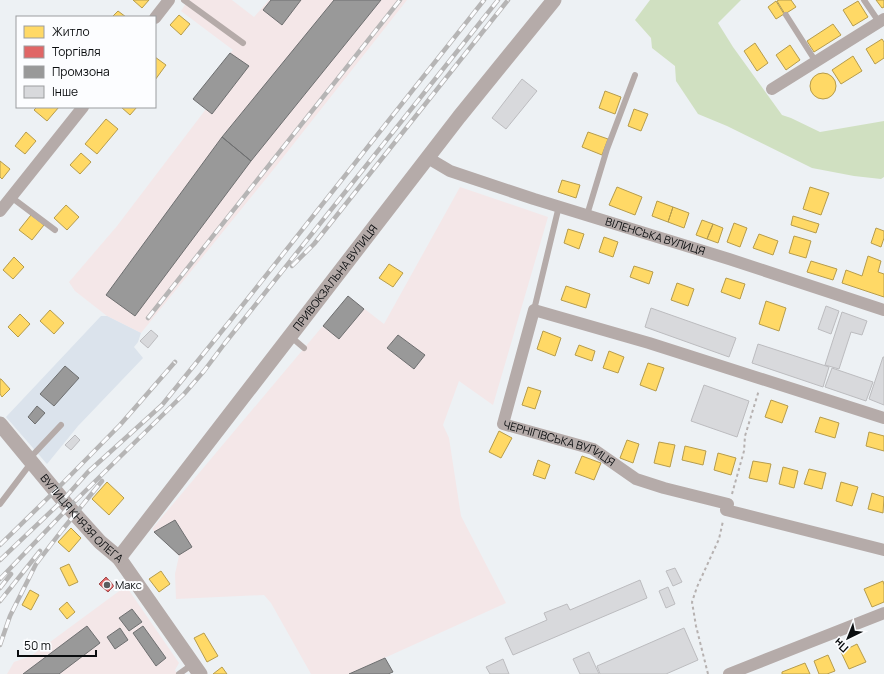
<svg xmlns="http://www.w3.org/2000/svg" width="884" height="674" viewBox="0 0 884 674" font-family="Manrope,sans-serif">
<rect width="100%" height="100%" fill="#edf1f4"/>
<path fill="#f4e7e8" d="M188 0H232L254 17 269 0H407L277 165 141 333 107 316 75 291 69 282 117 226 206 109 193 99 233 50 181 11Z
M460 187 548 217 493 405 459 381 443 425 449 438 461 516 506 603 349 674H311L271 603 264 595 176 599 175 574 179 556 152 529 348 296 384 324Z
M126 586 179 663 175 670 177 674H7L14 662 31 656Z"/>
<path fill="#dbe3ec" d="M101 316H107L141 333 138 342 134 347 143 358 78 426 47 464 6 417Z"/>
<path fill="#d0e0c1" d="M650 0H741L718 23 733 47 782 115 791 118 820 132 884 121V177L881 179 854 176 812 168 727 126 698 114 676 81 675 66 652 48 651 38 635 20Z"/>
<path fill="#ffd966" stroke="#b69c4c" d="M133 0H149L142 8Z
M779 0H791L796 7 785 14 777 1Z
M876 0H884V7L882 8Z
M776 1 784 14 776 19 768 7Z
M858 1 868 17 853 26 843 10Z
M118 11 126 17H112Z
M179 15 190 24 181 35 170 25Z
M833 24 841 35 814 52 807 41Z
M882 39 884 42V58L875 64 866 49Z
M755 43 768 63 757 71 744 51Z
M790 45 800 60 786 70 776 55Z
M853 56 862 71 841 84 832 70Z
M155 57 166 65 155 80Z
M810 86a13 13 0 1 1 26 0a13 13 0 1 1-26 0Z
M605 91 621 97 615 114 599 108Z
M37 107H59L47 121 34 110Z
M121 107H137L130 115Z
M634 109 648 114 641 131 628 126Z
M106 119 118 129 97 154 85 144Z
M26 132 36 141 25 154 15 146Z
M588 132 608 139 602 155 582 147Z
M81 153 91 162 80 174 70 165Z
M0 161 10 169 2 179 0 177Z
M562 180 580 185 576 198 558 192Z
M617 187 642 197 635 215 609 205Z
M810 187 829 193 821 215 803 209Z
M657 201 673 207 668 222 652 216Z
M66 205 79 217 67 230 54 218Z
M673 207 689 213 684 228 668 222Z
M31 215 44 225 32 240 19 230Z
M793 216 819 224 816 233 791 225Z
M702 220 713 224 707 239 696 235Z
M734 223 747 228 740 247 727 242Z
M713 224 723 228 718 243 707 239Z
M876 228 884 231V238L881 247 871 243Z
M568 229 584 234 579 249 564 243Z
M759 234 778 241 773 255 753 248Z
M794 236 811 241 806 258 789 253Z
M604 237 618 242 613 257 599 252Z
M868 256 881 261 878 272 884 274V297L842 283 846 270 862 276Z
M14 257 24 267 13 279 3 270Z
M811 261 837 269 833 280 807 272Z
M389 264 403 273 393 287 379 278Z
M634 266 653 272 649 284 630 277Z
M726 278 745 284 740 299 721 292Z
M677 283 694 289 688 306 671 300Z
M566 286 590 294 586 308 561 300Z
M766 301 786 308 779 331 759 324Z
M50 310 64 323 54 334 40 321Z
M20 314 30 324 18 337 8 327Z
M543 331 561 338 555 356 537 349Z
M579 345 595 351 592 361 575 355Z
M609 351 624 357 618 373 603 368Z
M648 363 664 368 656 391 640 385Z
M0 379H1L10 389 2 397 0 394Z
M528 387 541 391 535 409 522 405Z
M771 400 788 406 782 423 765 417Z
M820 417 839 423 835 438 815 432Z
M499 431 512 438 501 458 489 452Z
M869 432 884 436V451L866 446Z
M627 440 639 444 633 463 620 458Z
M659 442 675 445 670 467 654 463Z
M685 446 706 451 703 465 682 460Z
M718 453 736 458 731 475 714 470Z
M582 456 601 463 594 480 575 473Z
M538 460 550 465 545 479 533 475Z
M753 461 771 464 767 482 749 478Z
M783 467 798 471 794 488 779 484Z
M809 469 826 473 822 489 804 484Z
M107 482 124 498 109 515 92 499Z
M841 482 858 487 852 506 836 501Z
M872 493 884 497 883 513 868 509Z
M71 528 81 538 69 552 58 542Z
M69 564 78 582 69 586 60 568Z
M161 571 170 584 159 592 149 579Z
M883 581 884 585V602L872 607 864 589Z
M30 590 39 595 31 610 22 605Z
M67 602 75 612 67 619 59 609Z
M204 633 218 656 207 662 194 638Z
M857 644 866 662 849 669 841 652Z
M828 655 835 671 827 674H819L814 661Z
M805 663 810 674H782V672Z
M222 667 227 674H213Z"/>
<path fill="#e06666" stroke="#a04b4c" d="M106 577 114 586 108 592 99 584Z"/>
<path fill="#999" stroke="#6e6f70" d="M271 0H301L282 25 263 10Z
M334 0H381L251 161 222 137Z
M230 53 249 66 212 114 193 99Z
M222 137 251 161 135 316 106 295Z
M348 296 364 309 339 339 323 326Z
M398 335 425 355 414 369 387 348Z
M65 366 79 378 54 406 40 394Z
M37 406 45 413 35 424 28 417Z
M175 520 192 547 179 555 154 532Z
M132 609 142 622 129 631 119 618Z
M87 626 100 643 59 674H23Z
M143 626 166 658 156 666 133 633Z
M120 628 128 640 115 649 107 637Z
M385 658 393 672 388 674H349Z"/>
<path fill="#d8d9dc" stroke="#bcbcbf" d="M522 79 537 91 506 129 492 118Z
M826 306 839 311 831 334 818 329Z
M651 308 736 338 729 357 645 327Z
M842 312 867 321 862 335 851 332 839 369 825 365Z
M151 330 158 336 148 348 140 341Z
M758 344 829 367 823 387 752 363Z
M883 357H884V405L869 399Z
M832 368 873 382 866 401 825 387Z
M704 385 749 401 737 437 691 421Z
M75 435 80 440 71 450 65 445Z
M675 568 682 582 673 586 666 571Z
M640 580 647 598 513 655 505 638 547 620 544 613 567 604 570 610Z
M668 587 675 604 666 608 659 591Z
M684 628 698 660 666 674H600L597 666Z
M589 652 599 674H580L573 659Z
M503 659 509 674H490L486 667Z"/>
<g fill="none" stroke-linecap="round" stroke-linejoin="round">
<path stroke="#b6b1b0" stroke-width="2" stroke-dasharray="3 3" stroke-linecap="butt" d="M732 494 744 451 745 436 759 390
M708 674 696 626 692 602 697 587 719 539 723 521"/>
<path stroke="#b5aba9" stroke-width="6" d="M184 0 243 43
M864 0 879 22
M786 15 816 62
M11 197 55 230
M587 215 607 149 635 75
M534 310 559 206
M290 336 304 348
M29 459 61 425
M0 504 31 463
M179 674 193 664"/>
<g stroke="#b5aba9" stroke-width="12">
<path d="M155 18 169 0"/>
<path d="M772 89 884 19"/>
<path id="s1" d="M428 158 450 171 534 199 729 259 884 310"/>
<path d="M0 211 83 107"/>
<path id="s2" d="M884 418 649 343 534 310 503 424 593 449 636 479 664 488 728 504 726 510 884 550"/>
<path d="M729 674 795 648 884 613"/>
</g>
<g stroke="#b5aba9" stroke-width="15">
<path id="s3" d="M0 424 72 511 100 542 119 558 200 674"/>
<path id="s4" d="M119 558 459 117 554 0"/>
</g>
<g stroke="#b6b5b5" stroke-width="4.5">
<path id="rail" d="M292 266 314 244 508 0
M148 318 400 0
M0 545 55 491 120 425 175 362
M0 560 63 500 88 472 162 405 230 321 484 0
M0 579 69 507 184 394 204 371 225 343 498 0
M0 588 11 574
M0 601 40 551
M0 645 10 616 36 564 63 529 102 481"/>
</g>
<use href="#rail" stroke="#fcfdff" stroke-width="3" stroke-dasharray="9" stroke-linecap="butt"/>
</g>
<circle fill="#595d5f" stroke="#fcfdff" stroke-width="1.5" cx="107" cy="585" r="4"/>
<g text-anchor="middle" stroke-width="4" stroke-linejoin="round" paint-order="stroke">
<g font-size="11" fill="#0a0d0f" stroke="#fcfdff">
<text dy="4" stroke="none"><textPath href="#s1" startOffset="241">ВІЛЕНСЬКА ВУЛИЦЯ</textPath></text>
<text dy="4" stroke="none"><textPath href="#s4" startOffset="354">ПРИВОКЗАЛЬНА ВУЛИЦЯ</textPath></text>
<text dy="4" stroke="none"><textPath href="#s2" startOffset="544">ЧЕРНІГІВСЬКА ВУЛИЦЯ</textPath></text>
<text dy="4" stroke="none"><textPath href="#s3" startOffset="125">ВУЛИЦЯ КНЯЗЯ ОЛЕГА</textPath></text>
</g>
<g font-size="11" fill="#0a0d0f" stroke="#fcfdff" text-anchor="start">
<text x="115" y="589">Макс</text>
</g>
</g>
<rect x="16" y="16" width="140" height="92" fill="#fcfdff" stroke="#9b9d9f"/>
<rect x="24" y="26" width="20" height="12" fill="#ffd966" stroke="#9b9d9f"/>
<text x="52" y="36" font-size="12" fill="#0a0d0f">Житло</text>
<rect x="24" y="46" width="20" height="12" fill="#e06666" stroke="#9b9d9f"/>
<text x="52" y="56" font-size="12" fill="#0a0d0f">Торгівля</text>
<rect x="24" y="66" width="20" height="12" fill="#999999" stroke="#9b9d9f"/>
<text x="52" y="76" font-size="12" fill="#0a0d0f">Промзона</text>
<rect x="24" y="86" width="20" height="12" fill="#d8d9dc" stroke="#9b9d9f"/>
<text x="52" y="96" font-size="12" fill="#0a0d0f">Інше</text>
<g transform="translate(848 638) rotate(223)" stroke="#fcfdff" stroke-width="3" paint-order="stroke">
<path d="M0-3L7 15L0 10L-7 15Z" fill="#0a0d0f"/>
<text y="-6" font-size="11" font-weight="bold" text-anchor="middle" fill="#0a0d0f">Пн</text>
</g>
<path d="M18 650v6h78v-6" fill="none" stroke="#0a0d0f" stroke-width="2"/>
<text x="24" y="650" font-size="12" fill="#0a0d0f" stroke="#fcfdff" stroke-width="3" paint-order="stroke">50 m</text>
</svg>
